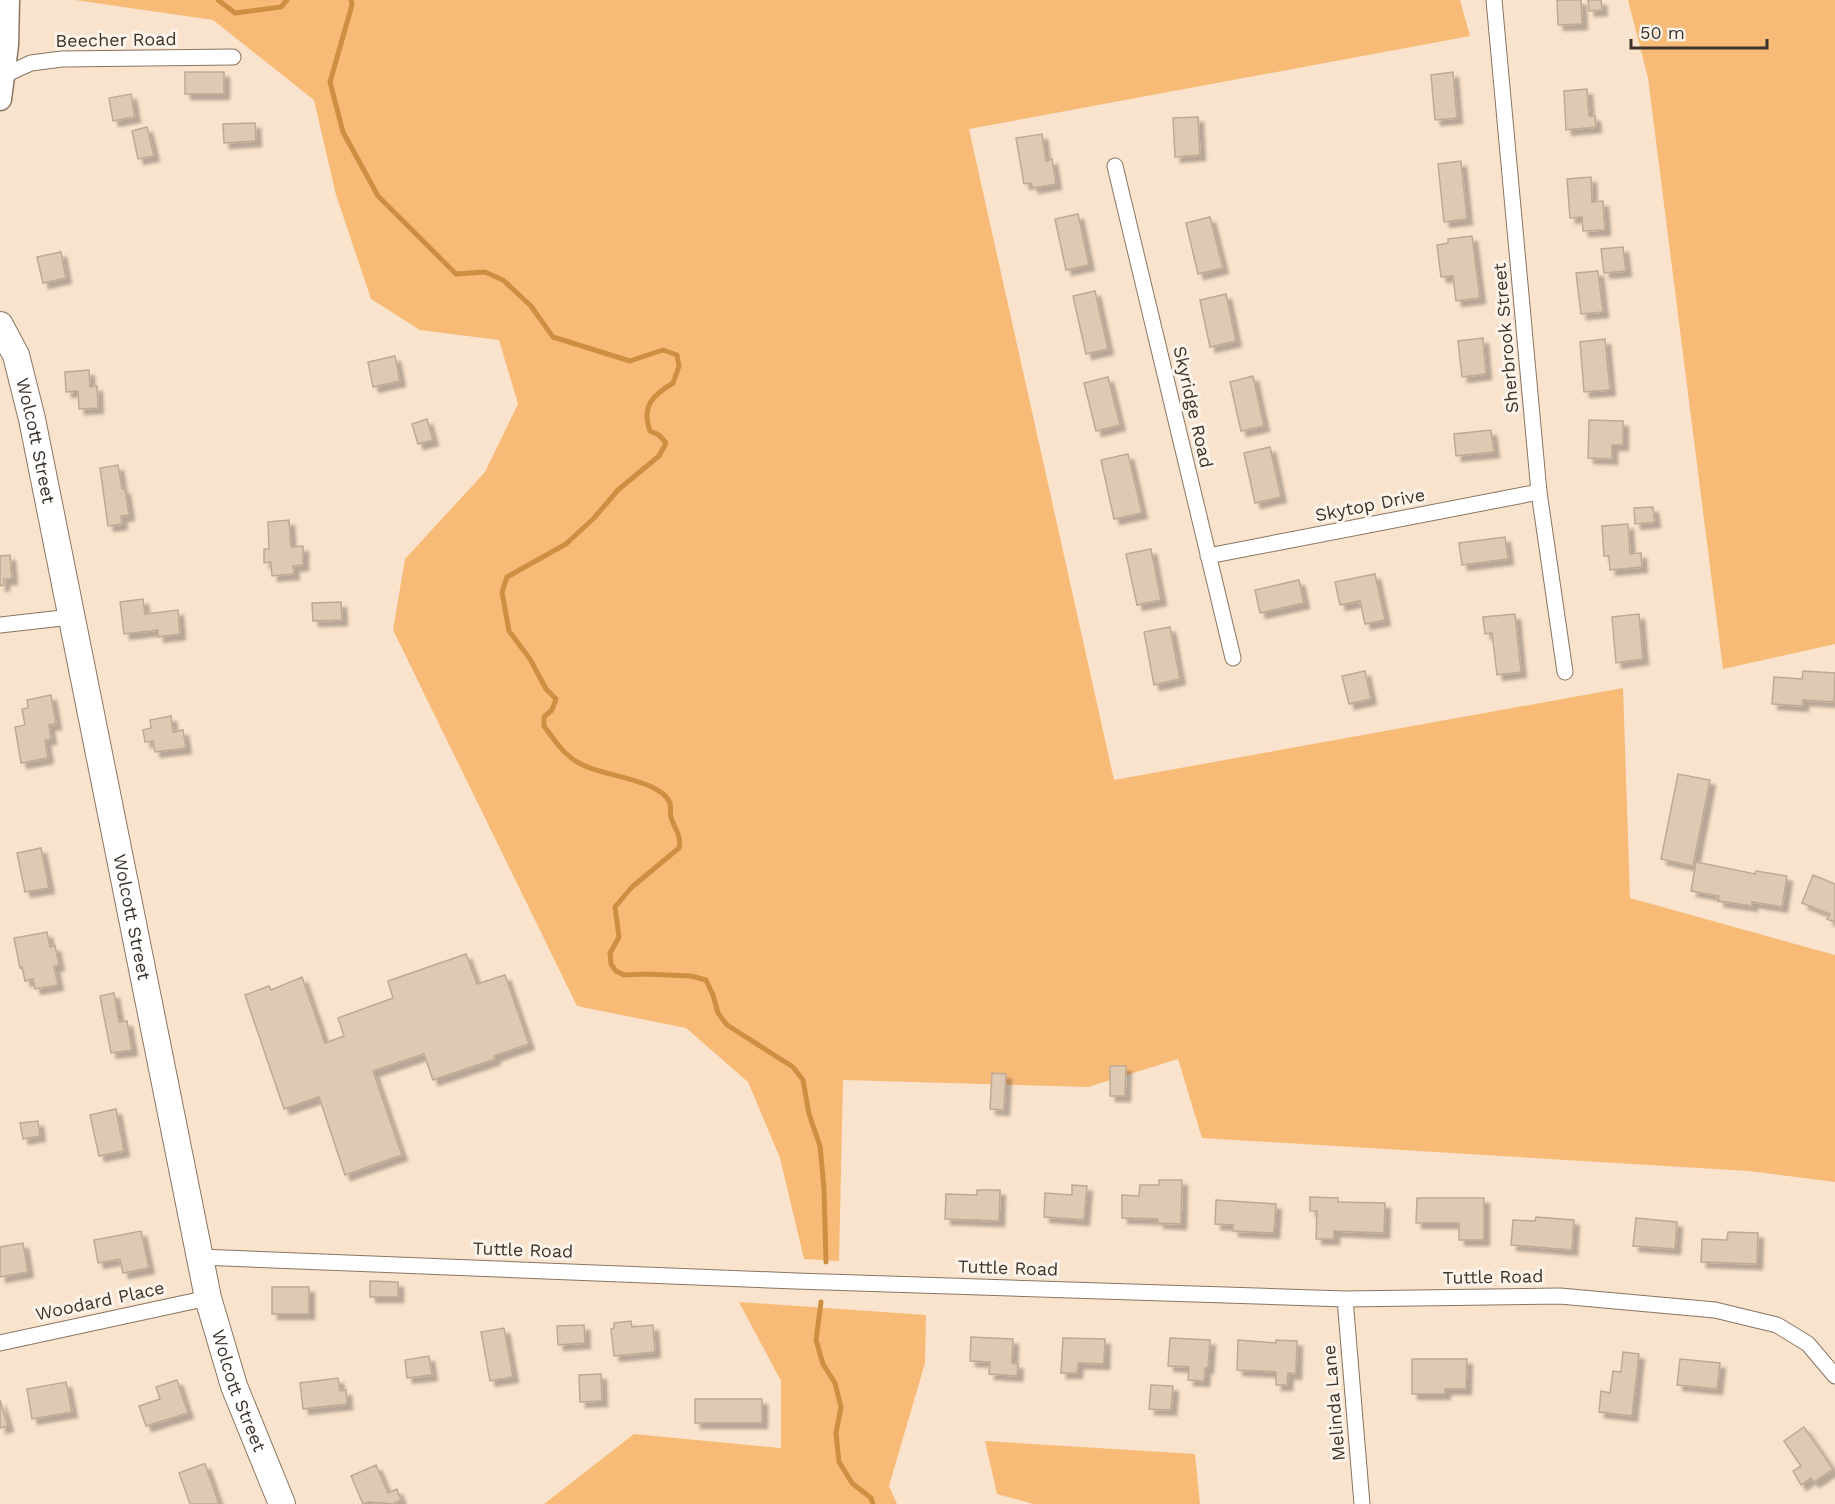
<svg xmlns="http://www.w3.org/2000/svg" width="1835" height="1504" viewBox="0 0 1835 1504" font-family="'Work Sans',sans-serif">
<defs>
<filter id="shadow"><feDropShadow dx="5.5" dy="5.5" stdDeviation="1.5" flood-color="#0004"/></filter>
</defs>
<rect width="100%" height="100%" fill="#f9e3cc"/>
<path fill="#f8bb77" d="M75 0H1460L1470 36 969 129 1114 780 1623 688 1630 898 1835 955V1182L1749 1171 1202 1138 1178 1059 1088 1087 843 1080 839 1261 804 1259 780 1158 748 1082 686 1028 577 1006 393 630 405 559 485 472 518 404 499 340 420 330 371 299 336 195 314 100 213 20Z
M1628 0H1835V644L1723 669 1648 78Z
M739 1302 926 1315 925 1363 889 1486 897 1504H544L634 1434 781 1448V1381Z
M985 1441 1195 1454 1200 1504H1034L997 1494Z"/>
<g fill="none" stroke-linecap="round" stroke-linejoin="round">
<path stroke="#cf8f43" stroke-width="5" d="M218 0 235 13 281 7 287 0
M351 0 352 5 330 82 343 132 378 196 456 274 485 272 503 280 531 306 553 337 630 361 663 350 677 355 679 366 673 383C653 395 641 406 650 431L659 435 666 443 659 456 618 490 594 518 566 544 507 577 502 592 509 631 530 659 546 689 556 699 552 710 544 717V726C555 741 565 757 583 765 604 776 661 780 670 803 671 808 670 813 671 817 674 828 682 836 679 848L632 887 615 907 619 937 610 953 611 964 616 971 624 975 645 974 691 976 706 980 713 995 718 1013 727 1025 793 1067 803 1080 809 1114 820 1146 824 1189 826 1262
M821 1302 816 1340 823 1364 835 1383 841 1407 836 1433 839 1462 852 1483 871 1498 873 1504"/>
</g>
<path fill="#dec9b2" stroke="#beaa94" stroke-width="1.5" filter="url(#shadow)" d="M1557 0H1581L1582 24 1558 25Z
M1588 0H1601L1602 10 1589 11Z
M185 72H224V94H185Z
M1453 72 1457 118 1435 120 1431 75Z
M1587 89 1589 116H1595L1596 127 1566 130 1564 91Z
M131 94 135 117 113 121 109 98Z
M1198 117 1200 155 1175 157 1173 118Z
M255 123 256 141 224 143 223 124Z
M147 127 154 156 138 159 132 131Z
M1042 134 1046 161 1052 159 1056 184 1033 188 1031 183 1024 184 1016 138Z
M1461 161 1467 219 1444 222 1438 164Z
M1591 177 1592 202 1603 201 1605 230 1583 231 1582 217 1570 218 1567 179Z
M1078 214 1089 265 1066 270 1055 219Z
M1210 217 1223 268 1198 274 1186 223Z
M1472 236 1480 298 1456 301 1453 276 1441 277 1437 245 1448 243V239Z
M1623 247 1626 271 1604 273 1601 249Z
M61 252 66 278 43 283 37 257Z
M1598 271 1603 312 1581 314 1576 273Z
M1095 291 1108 349 1086 354 1073 296Z
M1226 294 1236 341 1210 347 1200 300Z
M1483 338 1486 374 1462 377 1458 341Z
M1605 339 1610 390 1584 392 1580 342Z
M395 356 400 381 373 387 368 362Z
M89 370 90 387 97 386 98 408 79 409 78 391 66 392 65 372Z
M1253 376 1264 426 1241 431 1230 382Z
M1108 377 1120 425 1096 431 1084 383Z
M427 419 433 440 418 444 412 424Z
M1589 420 1623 421V445H1612V459L1588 458Z
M1491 430 1494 452 1456 456 1454 434Z
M1270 447 1281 497 1255 503 1244 453Z
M1128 454 1142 513 1114 519 1101 460Z
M118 465 122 489H125L129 515 121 516 122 524 108 526 100 468Z
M1653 507 1655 522 1635 524 1634 508Z
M289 520 291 547 303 546V565L293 566 294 574 272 576 271 562 264 563V549H269L268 522Z
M1628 524 1630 554 1641 553 1642 567 1610 570 1609 556H1604L1602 526Z
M1505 537 1508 559 1462 565 1459 543Z
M1151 549 1161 600 1137 605 1126 554Z
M10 555 12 579H4V585L0 586V556Z
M1375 574 1385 620 1365 624 1360 601 1340 605 1335 582Z
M1299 580 1304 603 1260 613 1255 590Z
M143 599 145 614 178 610 180 634 158 637V630L124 634 120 602Z
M341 602 342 620 313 621 312 603Z
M1515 614 1521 672 1497 675 1492 633 1485 634 1483 617Z
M1639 614 1643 659 1616 663 1612 617Z
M1170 627 1180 679 1154 685 1144 632Z
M1365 671 1371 699 1349 704 1342 676Z
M1803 671 1835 673 1834 702 1803 700V706L1772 704 1774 677 1802 679Z
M51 695 56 724 49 725 51 739 45 740 48 758 21 763 15 727 25 725 22 709 28 708 27 700Z
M171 716 173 732 183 730 186 748 155 752 153 741 145 742 143 730 151 728 150 720Z
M1678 774 1710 780 1693 866 1661 859Z
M41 848 49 888 25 892 17 853Z
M1696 862 1755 874 1756 871 1787 876 1782 907 1752 902V906L1718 901 1719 896 1691 891Z
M1813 875 1835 884V922L1827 919 1830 914 1802 903Z
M47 932 50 947 55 946 59 965 54 966 58 985 35 989 33 979 25 981 22 967 20 968 14 938Z
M466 954 477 984 505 975 529 1044 494 1056 495 1059 433 1080 424 1054 373 1071 402 1155 345 1175 319 1097 284 1109 245 995 269 986 271 990 302 977 325 1043 344 1036 338 1018 393 998 388 981Z
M114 993 119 1022 127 1021 132 1050 111 1053 100 996Z
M1110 1066H1126L1125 1096H1110Z
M992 1073 1006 1074 1004 1110 990 1109Z
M116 1109 124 1151 99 1156 90 1115Z
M38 1121 40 1136 23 1139 20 1123Z
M1159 1180H1182L1181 1224 1158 1223V1219L1122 1218V1195L1139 1196 1140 1185H1159Z
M1072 1185 1087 1186 1084 1220 1044 1217 1045 1193 1072 1195Z
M977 1190H1000L999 1221 945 1219 946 1194 977 1195Z
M1310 1197 1338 1198V1202L1385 1203 1384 1233 1334 1231V1239H1316L1317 1211H1310Z
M1417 1198H1484V1240H1459V1223H1416Z
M1216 1200 1276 1204 1274 1233 1233 1231V1225L1215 1224Z
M1536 1217 1574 1220 1572 1250 1511 1245 1513 1220 1535 1221Z
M1636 1218 1677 1222 1675 1249 1633 1246Z
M141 1231 149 1268 123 1273 120 1259 98 1263 94 1240Z
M1728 1232 1758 1233 1757 1264 1701 1262 1702 1239 1727 1240Z
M23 1243 28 1272 0 1277V1247Z
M370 1281 398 1282V1297H370Z
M272 1287H309V1314H272Z
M631 1321 632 1327 653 1325 655 1352 614 1356 611 1329 614 1328V1323Z
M584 1325 585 1343 558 1345 557 1326Z
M504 1328 513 1377 490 1381 481 1332Z
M971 1337 1013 1339 1012 1363 1018 1364 1017 1376 989 1374 990 1362 970 1361Z
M1063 1338 1105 1339 1104 1364 1078 1363 1077 1373H1061Z
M1170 1338 1210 1340 1208 1368H1205L1204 1381 1188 1380 1189 1367 1168 1366Z
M1238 1340 1276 1343V1340L1297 1341 1296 1374 1288 1373 1287 1385H1276V1372L1237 1370Z
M1623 1352 1639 1354 1632 1416 1599 1412 1601 1391 1610 1393 1613 1371 1621 1372Z
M429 1356 432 1375 407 1378 405 1360Z
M1412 1359H1467L1466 1389H1445V1394H1412Z
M1680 1359 1720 1363 1717 1389 1677 1385Z
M601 1374 602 1401 580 1402 579 1375Z
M338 1378 340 1391 346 1390 347 1404 303 1409 300 1383Z
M177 1380 188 1413 146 1426 139 1406 160 1399 156 1387Z
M66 1382 72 1412 32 1419 27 1389Z
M1151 1385 1173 1386 1171 1410 1149 1409Z
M695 1399H762V1423H695Z
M0 1400 8 1426 0 1428Z
M1804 1427 1833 1469 1814 1482 1811 1478 1801 1485 1793 1471 1801 1466 1784 1441Z
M203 1464H205L219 1504H190L179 1473Z
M376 1465 388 1493 397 1489 401 1500 393 1504 369 1502 363 1504 351 1476Z"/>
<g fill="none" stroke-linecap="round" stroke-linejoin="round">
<g stroke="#897561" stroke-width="17">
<path id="street" d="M1494 0 1539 492 1565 672
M0 77 31 63 62 59 233 57
M1115 166 1233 658
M1208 556 1539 492
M0 625 71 617
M200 1257 796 1281 1345 1299 1560 1296 1715 1310 1777 1325 1808 1344 1835 1376
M1345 1299 1362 1504
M0 1343 208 1298"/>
</g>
<g stroke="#897561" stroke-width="25">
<path id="secondary" d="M0 99 7 45 8 0"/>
</g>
<g stroke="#897561" stroke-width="28">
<g id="primary">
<path id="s1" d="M0 325 16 355 32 419 208 1298 234 1386 282 1504"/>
</g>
</g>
<use href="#street" stroke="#fff" stroke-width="15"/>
<use href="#secondary" stroke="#fff" stroke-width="22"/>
<use href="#primary" stroke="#fff" stroke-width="26"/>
</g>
<g text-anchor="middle" stroke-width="6" stroke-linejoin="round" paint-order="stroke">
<g font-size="18" fill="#3c342b" stroke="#fcf3ea">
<text transform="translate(116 40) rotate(-1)" y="6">Beecher Road</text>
<text transform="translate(1506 338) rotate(-95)" y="6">Sherbrook Street</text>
<text transform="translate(1193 407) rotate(77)" y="6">Skyridge Road</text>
<text dy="6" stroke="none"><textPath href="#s1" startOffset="122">Wolcott Street</textPath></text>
<text transform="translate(1370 505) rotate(-11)" y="6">Skytop Drive</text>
<text dy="6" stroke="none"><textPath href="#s1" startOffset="608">Wolcott Street</textPath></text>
<text transform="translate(523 1250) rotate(2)" y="6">Tuttle Road</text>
<text transform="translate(1008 1268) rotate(2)" y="6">Tuttle Road</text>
<text transform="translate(1493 1277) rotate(-1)" y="6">Tuttle Road</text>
<text transform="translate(100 1301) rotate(-12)" y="6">Woodard Place</text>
<text dy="6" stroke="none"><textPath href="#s1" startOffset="1094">Wolcott Street</textPath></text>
<text transform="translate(1334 1403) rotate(-95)" y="6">Melinda Lane</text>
</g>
</g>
<path d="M1631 39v9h136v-9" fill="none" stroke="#3c342b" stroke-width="3"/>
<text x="1640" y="39" font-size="18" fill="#3c342b" stroke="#fcf3ea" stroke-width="4.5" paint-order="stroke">50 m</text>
</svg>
